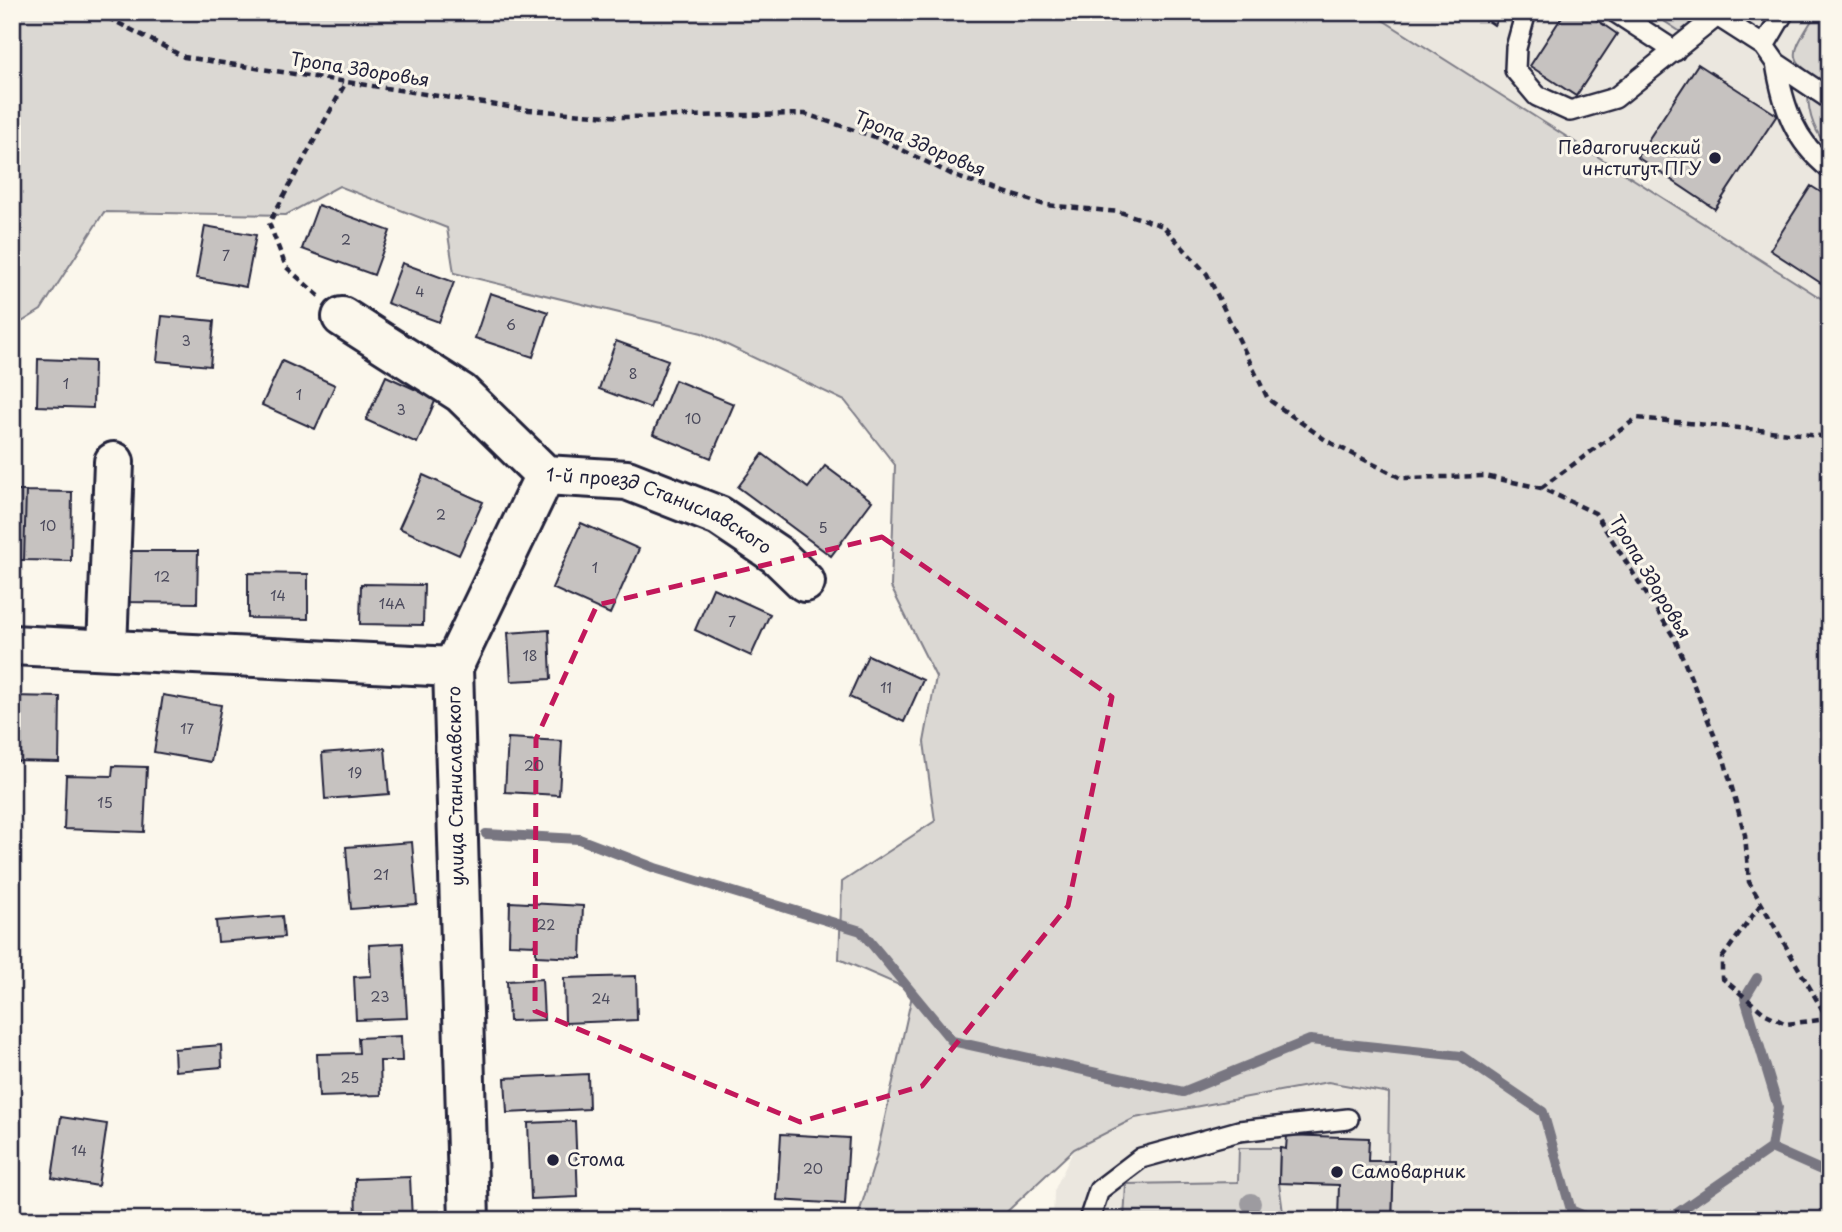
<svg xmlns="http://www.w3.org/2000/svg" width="1842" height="1232" viewBox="0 0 1842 1232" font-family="'Playpen Sans',sans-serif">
<rect width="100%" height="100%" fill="#fbf7ec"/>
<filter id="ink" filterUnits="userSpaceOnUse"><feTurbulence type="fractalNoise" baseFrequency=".0143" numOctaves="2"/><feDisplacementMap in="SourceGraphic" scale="14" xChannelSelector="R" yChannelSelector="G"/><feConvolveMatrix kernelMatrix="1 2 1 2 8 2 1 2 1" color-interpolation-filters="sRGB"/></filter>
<g filter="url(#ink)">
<path fill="#ebe7df" d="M1370 12H1830V304Z
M1328 1082 1389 1093 1451 1220H1053L1054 1191 1074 1149 1135 1118Z"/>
<path fill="#dbd8d3" stroke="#7e7d87" stroke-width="2" d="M12 12H1370L1830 304V1220H1392L1394 1162 1388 1161 1389 1093 1328 1082 1135 1118 1074 1149 998 1220H857L876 1158 913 991 839 959 842 882 935 821 924 742 936 677 891 587 895 465 845 401 702 333 454 273 447 228 339 186 286 215 104 212 41 310 12 328Z
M1650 12H1683L1690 24 1684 34Z
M1817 12H1830V61L1822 72 1830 78V87C1783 57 1790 57 1817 12Z
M1808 93 1830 108V149C1815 134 1808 114 1808 93Z
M1239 1148H1280L1279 1183 1283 1213 1292 1220H1124L1126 1184 1238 1182Z"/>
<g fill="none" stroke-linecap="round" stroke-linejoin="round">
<path stroke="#787681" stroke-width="10" d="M486 834 579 839 655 868 861 931 952 1041 1183 1092 1310 1040 1461 1056 1543 1112 1571 1210 1594 1220
M1771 1148 1830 1174
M1667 1220 1771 1148 1778 1107 1745 998 1757 978"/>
</g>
<path fill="#c6c2c0" stroke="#22223b" stroke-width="2" d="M1475 12H1502L1494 25Z
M1565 12H1585L1617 34 1576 96 1530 66Z
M1698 64 1777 115 1715 209 1637 157Z
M1811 186 1830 198V289L1770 250Z
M318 205 390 231 374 275 302 249Z
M205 226 256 235 246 287 196 278Z
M402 263 454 282 439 322 387 303Z
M490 293 548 312 533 357 475 338Z
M162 316 214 321 210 366 157 361Z
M616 341 668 360 650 408 599 389Z
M38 359 94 361 93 408 37 406Z
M282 361 335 385 315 429 262 405Z
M386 376 436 399 417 443 366 420Z
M675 380 734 404 711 458 653 434Z
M763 454 808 488 825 466 872 501 831 556 738 487Z
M423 475 483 502 459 555 399 528Z
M12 491H26L24 560H12Z
M26 491 72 492 71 561 24 560Z
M581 523 639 549 610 614 552 588Z
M126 551H198L197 603 125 602Z
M248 573 308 574V619L248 618Z
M361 584 424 585 423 625 360 624Z
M713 588 770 614 751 656 695 630Z
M549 630 551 679 511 681 508 633Z
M868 655 923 680 904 722 849 697Z
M163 695 221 705 211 762 154 752Z
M12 696 60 697 59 762 12 761Z
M508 738 562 741 559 795 505 792Z
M385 748 389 794 325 799 322 753Z
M113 766 147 767 144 832 64 829 66 775 112 776Z
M412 842 417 904 351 909 346 847Z
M510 902 583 906 581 958 536 956V945L509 944Z
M282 916 284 937 218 942 216 921Z
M403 943 407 1018 356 1020 354 977 371 976 369 945Z
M636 976 637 1020 565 1023 564 978Z
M542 979 544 1020 509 1021 507 981Z
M401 1036 402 1061H380L381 1095 319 1097 317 1054 359 1053 358 1038Z
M221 1045 222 1067 175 1071 174 1049Z
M588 1074 589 1109 507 1113 505 1078Z
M61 1117 107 1124 98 1186 52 1178Z
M575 1121 578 1197 531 1199 528 1123Z
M781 1134 849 1138 845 1204 777 1200Z
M1287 1135 1369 1138 1368 1161H1394L1392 1220H1338L1339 1185 1279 1183 1280 1148 1286 1149Z
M410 1177 412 1220H356L355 1179Z"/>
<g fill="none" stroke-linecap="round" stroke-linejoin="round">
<g stroke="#22223b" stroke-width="24">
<path id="service" d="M1526 12 1516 48 1515 70 1537 96 1570 111 1615 98 1717 16
M1615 12 1675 51
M1711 12 1764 46 1776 63 1830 99
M1764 46 1784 12
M1776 63C1783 106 1794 141 1830 169
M1089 1220 1099 1190 1141 1158 1239 1131 1348 1119"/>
</g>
<g stroke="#22223b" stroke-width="44">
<g id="minor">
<path id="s1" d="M342 317 461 393 545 475 627 480 719 516 777 555 805 582"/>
<path d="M12 645 453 667"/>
<path d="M107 649 114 462"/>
<path d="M469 1220 453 667 545 475"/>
</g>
</g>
<path stroke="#22223b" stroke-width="4.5" stroke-dasharray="7 5" stroke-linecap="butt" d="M97 12 184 57 529 110 623 117 805 114 878 138 957 177 1045 205 1120 212 1163 226 1207 274 1268 399 1327 441 1401 478 1485 476 1541 488 1595 513 1675 639 1724 759 1745 835 1749 882 1830 1023
M319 296 286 267 269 223 346 82
M1541 488 1637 418 1830 437
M1761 904 1722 958V978L1764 1013 1786 1024 1828 1019"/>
<use href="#service" stroke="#fbf7ec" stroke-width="19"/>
<use href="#minor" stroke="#fbf7ec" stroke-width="38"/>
</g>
<circle fill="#9d9ba0" cx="1251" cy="1203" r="10"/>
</g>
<path fill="none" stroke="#c2185b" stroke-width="5" stroke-dasharray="14 9" stroke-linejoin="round" d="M882 537 1112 697 1068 906 922 1086 800 1122 535 1011 536 739 597 605Z"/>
<g fill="#22223b" stroke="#fbf7ec" stroke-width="2.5">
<circle cx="1715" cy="158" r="7"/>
<circle cx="553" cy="1160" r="7"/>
<circle cx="1337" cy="1172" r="7"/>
</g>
<g text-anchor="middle" stroke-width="6" stroke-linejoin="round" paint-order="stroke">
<g font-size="14" fill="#4b4a5c">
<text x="346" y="245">2</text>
<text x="226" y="261">7</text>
<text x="420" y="297">4</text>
<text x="511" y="330">6</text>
<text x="186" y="346">3</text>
<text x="633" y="379">8</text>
<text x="66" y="389">1</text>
<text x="299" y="400">1</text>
<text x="401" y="415">3</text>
<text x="693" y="424">10</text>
<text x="441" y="520">2</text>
<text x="48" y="531">10</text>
<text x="823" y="533">5</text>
<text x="595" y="573">1</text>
<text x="162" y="582">12</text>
<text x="278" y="601">14</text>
<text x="392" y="609">14А</text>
<text x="732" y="627">7</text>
<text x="530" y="661">18</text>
<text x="886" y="693">11</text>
<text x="187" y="734">17</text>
<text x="534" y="771">20</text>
<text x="355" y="778">19</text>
<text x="105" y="808">15</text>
<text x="381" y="880">21</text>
<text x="546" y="930">22</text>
<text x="380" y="1002">23</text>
<text x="601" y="1004">24</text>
<text x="350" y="1083">25</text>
<text x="79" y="1156">14</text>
<text x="813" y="1174">20</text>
</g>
<g font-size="18" fill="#22223b" stroke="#fbf7ec">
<text transform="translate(360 70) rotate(9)" y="6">Тропа Здоровья</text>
<text transform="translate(920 144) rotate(23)" y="6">Тропа Здоровья</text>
<text dy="6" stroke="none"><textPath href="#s1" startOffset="380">1-й проезд Станиславского</textPath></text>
<text transform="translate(1650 577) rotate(59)" y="6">Тропа Здоровья</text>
<text transform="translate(456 786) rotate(-91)" y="6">улица Станиславского</text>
</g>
<g font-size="18" fill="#22223b" stroke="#fbf7ec" text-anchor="start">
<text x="1701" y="154" text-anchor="end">Педагогический<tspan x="1701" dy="21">институт ПГУ</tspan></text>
<text x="567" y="1166">Стома</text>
<text x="1351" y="1178">Самоварник</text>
</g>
</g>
<rect width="1842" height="1232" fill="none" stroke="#fbf7ec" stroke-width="42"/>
<rect x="21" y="21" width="1800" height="1190" fill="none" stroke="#22223b" stroke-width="2.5" filter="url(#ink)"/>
</svg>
